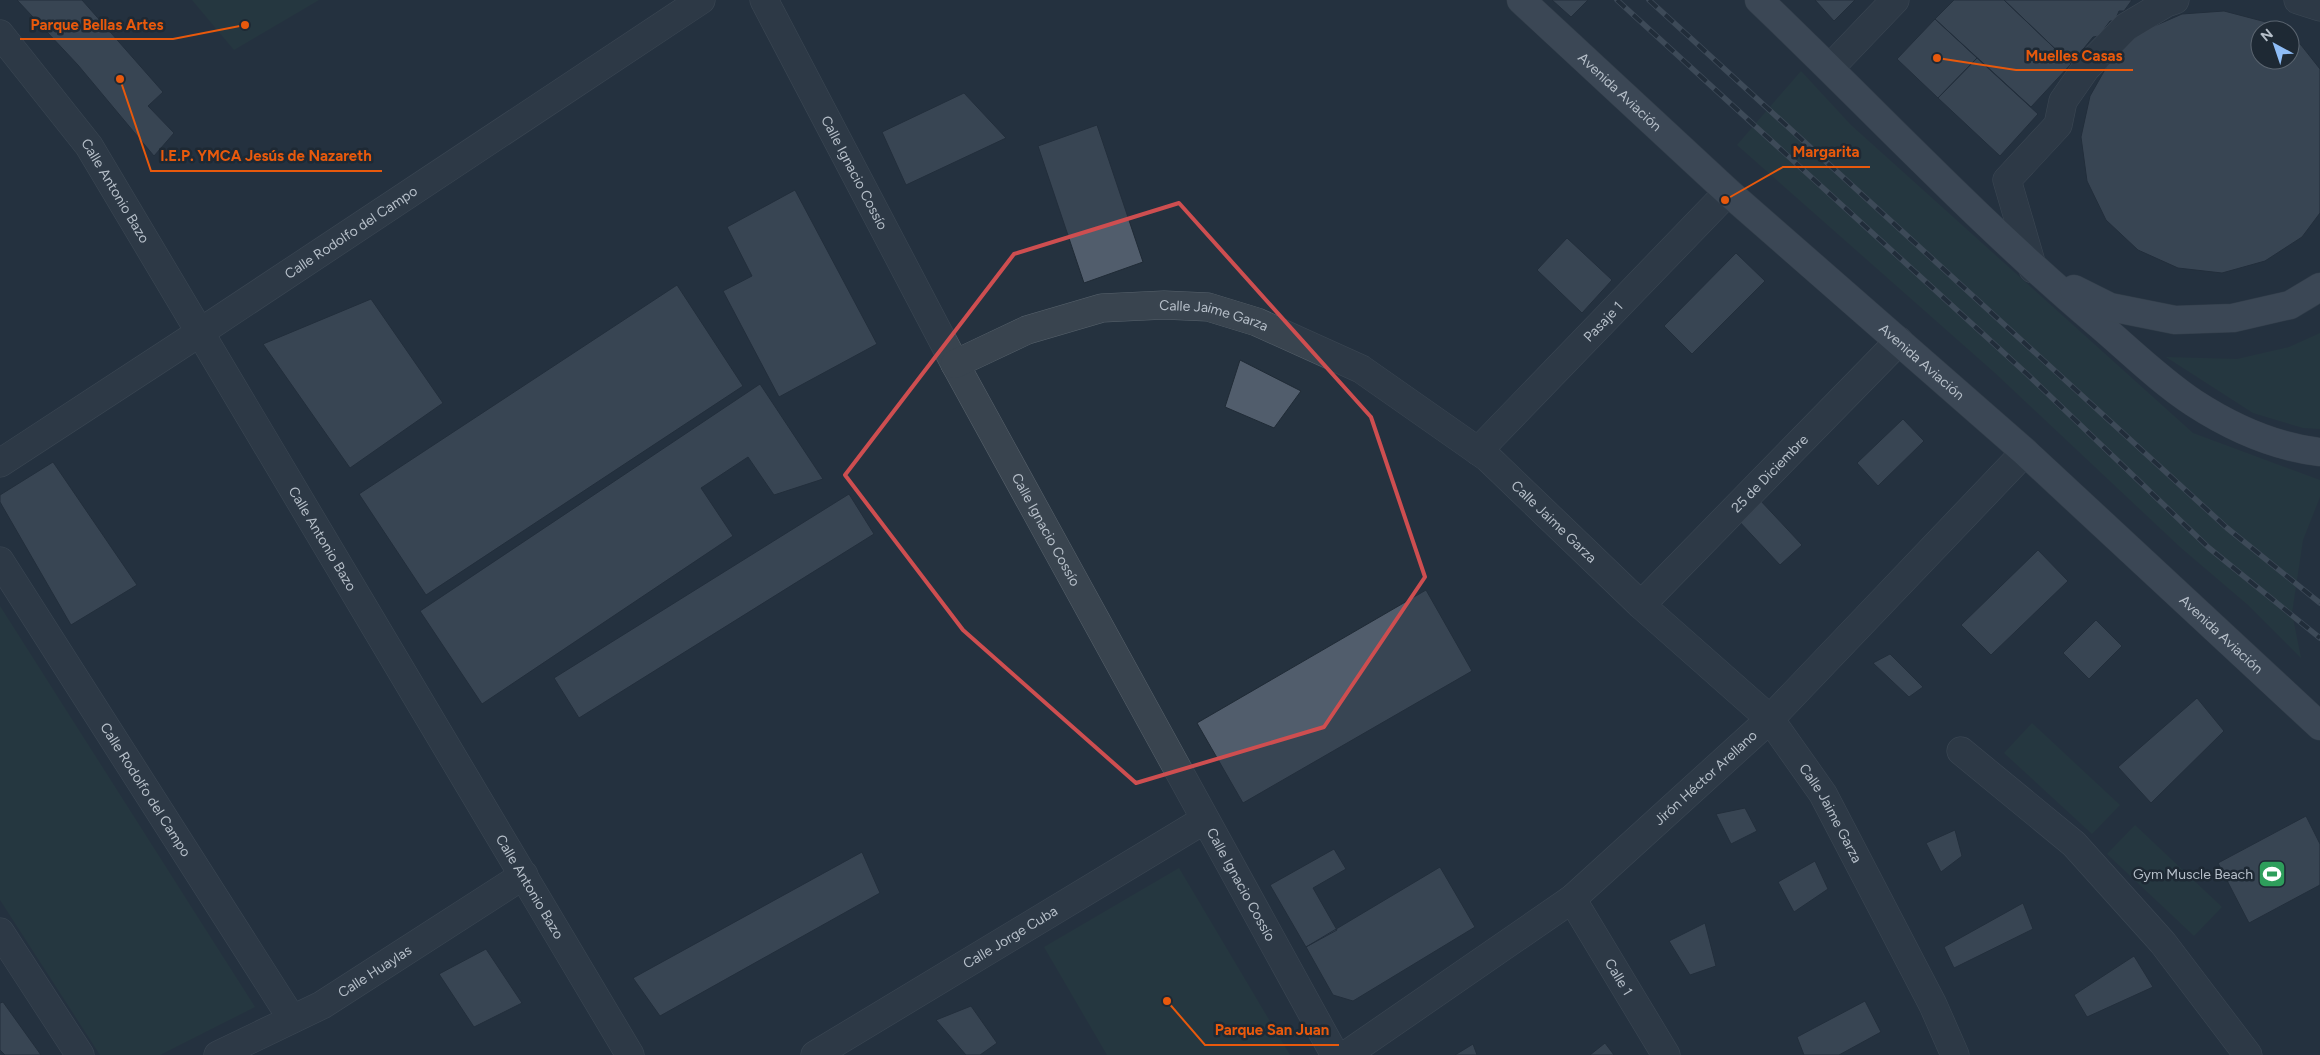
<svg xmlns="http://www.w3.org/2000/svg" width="2320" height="1055" viewBox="0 0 2320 1055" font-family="Figtree,sans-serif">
<rect width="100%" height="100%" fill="#25323f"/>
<path fill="#273f40" d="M192 0H319L234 50Z
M1801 71 1851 125 2193 433 2320 480V497L2303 540 2292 613 2301 658 2248 605 2180 547 1995 373 1737 145Z
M2320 333V429L2303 428 2253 413 2166 357 2237 359 2289 347Z
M0 606 255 1007 160 1055H100L0 900Z
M2032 723 2120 805 2092 834 2004 753Z
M2135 825 2222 907 2194 936 2107 854Z
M1179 868 1290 1055H1107L1044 947Z"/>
<path fill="#515d6c" stroke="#202b36" d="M17 0H82L163 92 148 106 174 133 154 156 78 65Z
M1552 0H1588L1571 17Z
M1815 0H1855L1834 21Z
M1954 0H2004L2071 64 2031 107 1935 19Z
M2004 0H2132L2124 11H2119L2115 21H2110L2099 36 2093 37 2071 64Z
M2224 11 2266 22 2279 30H2260V60H2290V37L2301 45 2320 69V213L2302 237 2265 261 2222 273 2178 268 2138 250 2106 220 2087 181 2081 137 2090 96 2111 59 2143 31 2182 14Z
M1935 19 1977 58 1938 98 1897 59Z
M1977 58 2038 114 2000 156 1938 98Z
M964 93 1006 138 906 185 882 132Z
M1097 125 1143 262 1084 283 1038 146Z
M795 190 877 344 779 397 723 291 752 276 727 227Z
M1567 238 1612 280 1582 313 1537 270Z
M1736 253 1765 281 1692 354 1664 326Z
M677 285 743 386 426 595 359 494Z
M371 299 443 403 350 468 263 344Z
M1240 360 1301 391 1274 428 1225 407Z
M760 384 823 479 774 495 748 457 701 488 733 536 482 704 420 611Z
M1903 419 1924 441 1878 486 1857 463Z
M53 462 137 585 71 625 0 502V495Z
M849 494 874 534 579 718 554 678Z
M1759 499 1802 545 1780 565 1737 519Z
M2038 550 2068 581 1991 655 1961 625Z
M1426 590 1472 671 1243 803 1197 723Z
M2096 620 2122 646 2089 679 2063 653Z
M1890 654 1923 687 1909 697 1873 663Z
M2197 698 2224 731 2151 803 2118 767Z
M1745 808 1757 831 1731 844 1716 814Z
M2306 816 2320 844V885L2249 923 2218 863Z
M1955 830 1962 856 1941 872 1926 843Z
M1334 849 1346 869 1313 888 1337 930 1306 947 1270 885Z
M862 852 880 893 660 1016 633 978Z
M1815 861 1828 889 1794 912 1778 882Z
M1440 867 1475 927 1353 1001 1333 995 1306 947Z
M2023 903 2033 929 1954 968 1944 947Z
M1705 923 1716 966 1690 975 1669 941Z
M486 949 522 1003 474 1027 439 974Z
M2134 956 2153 987 2087 1017 2074 995Z
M1865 1001 1881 1032 1839 1055H1804L1797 1037Z
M3 1002 41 1055H5L0 1050V1003Z
M971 1006 997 1043 980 1055H966L936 1020Z
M1605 1043 1614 1055H1590Z
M1473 1044 1477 1055H1455Z"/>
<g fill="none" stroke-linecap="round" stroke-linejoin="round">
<g stroke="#57626c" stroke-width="29">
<g id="minor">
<path id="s1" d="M764 0 955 364 1335 1055"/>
<path d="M2298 0 2320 7"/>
<path id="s2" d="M0 34 89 146 630 1055"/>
<path d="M1830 68 1895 0"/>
<path d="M2033 269 2007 180 2058 125 2063 101 2086 68 2126 27 2166 3 2175 0"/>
<path id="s3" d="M955 364 1027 330 1102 308 1164 305 1208 307 1257 322 1361 369 1488 458 1641 605 1770 719 1823 794 1933 1005 1955 1055"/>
<path id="s4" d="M1478 451 1728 192"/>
<path id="s5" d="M0 463 199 333 701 0"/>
<path id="s6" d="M0 561 292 1019"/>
<path id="s7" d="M1641 605 1899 341"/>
<path d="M1961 751 2074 844 2163 943 2248 1055"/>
<path id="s8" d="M1572 899 1666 1055"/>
<path d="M0 932 80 1055"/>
<path id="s9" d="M218 1055 322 1005 524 875"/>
<path id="s10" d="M815 1055 1204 820"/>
<path id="s11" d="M1346 1055 1572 899 1770 719 2025 452"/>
</g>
</g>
<g stroke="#434d58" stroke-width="29">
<g id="major">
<path id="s12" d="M1521 0 1728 192 2025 452 2320 726"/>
<path d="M1759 0C1871 107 1977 221 2095 321 2127 348 2159 380 2194 403 2231 427 2276 447 2320 452"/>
<path d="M2074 289 2110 307 2175 320 2233 318 2290 305 2320 287"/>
</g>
</g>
<use href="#minor" stroke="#39444f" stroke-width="28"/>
<use href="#major" stroke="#58636f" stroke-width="28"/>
<g stroke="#5c6876" stroke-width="5.5">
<path id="rail" d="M1617 0 2027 374 2209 548 2320 638
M1649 0 2227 528 2320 603"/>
</g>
<use href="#rail" stroke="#1e2934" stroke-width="4" stroke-dasharray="11" stroke-linecap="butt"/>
</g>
<path d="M0 0H2320V1055H0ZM1179 203 1371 417 1425 577 1324 727 1136 783 963 630 845 475 1014 254Z" fill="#25323f" fill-opacity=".55" fill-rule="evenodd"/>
<path fill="none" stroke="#ce4e50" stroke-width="4" stroke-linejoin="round" d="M1179 203 1371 417 1425 577 1324 727 1136 783 963 630 845 475 1014 254Z"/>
<defs>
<g id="stadium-square" transform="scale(1.4375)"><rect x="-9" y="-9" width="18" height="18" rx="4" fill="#2e9e5b" stroke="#1e2934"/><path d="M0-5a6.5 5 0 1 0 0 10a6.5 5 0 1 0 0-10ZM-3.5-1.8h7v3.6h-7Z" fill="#fff"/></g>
</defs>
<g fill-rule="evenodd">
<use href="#stadium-square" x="2272" y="874"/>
</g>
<g text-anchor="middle" stroke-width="5" stroke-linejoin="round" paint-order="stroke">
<g font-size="14" fill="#b6bfc9" stroke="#1e2934">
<text dy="5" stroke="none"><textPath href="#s12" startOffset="135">Avenida Aviación</textPath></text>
<text dy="5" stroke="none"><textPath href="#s1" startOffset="195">Calle Ignacio Cossío</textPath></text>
<text dy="5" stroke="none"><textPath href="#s2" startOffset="195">Calle Antonio Bazo</textPath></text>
<text dy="5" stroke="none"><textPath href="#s5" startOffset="420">Calle Rodolfo del Campo</textPath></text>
<text dy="5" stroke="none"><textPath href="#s3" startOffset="271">Calle Jaime Garza</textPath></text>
<text dy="5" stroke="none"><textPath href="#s4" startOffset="180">Pasaje 1</textPath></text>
<text dy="5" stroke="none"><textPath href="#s12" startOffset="540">Avenida Aviación</textPath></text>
<text dy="5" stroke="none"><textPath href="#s7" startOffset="184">25 de Diciembre</textPath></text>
<text dy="5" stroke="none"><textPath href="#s3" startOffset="676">Calle Jaime Garza</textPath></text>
<text dy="5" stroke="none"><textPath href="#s1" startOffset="600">Calle Ignacio Cossío</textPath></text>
<text dy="5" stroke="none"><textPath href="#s2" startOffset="600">Calle Antonio Bazo</textPath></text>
<text dy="5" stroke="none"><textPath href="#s12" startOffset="945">Avenida Aviación</textPath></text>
<text dy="5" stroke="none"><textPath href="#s11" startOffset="455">Jirón Héctor Arellano</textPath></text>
<text dy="5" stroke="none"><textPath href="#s6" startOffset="271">Calle Rodolfo del Campo</textPath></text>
<text dy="5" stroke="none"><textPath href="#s3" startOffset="1081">Calle Jaime Garza</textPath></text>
<text dy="5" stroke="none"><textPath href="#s1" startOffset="1005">Calle Ignacio Cossío</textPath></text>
<text dy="5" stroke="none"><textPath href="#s2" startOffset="1005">Calle Antonio Bazo</textPath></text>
<text dy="5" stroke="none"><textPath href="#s10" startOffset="228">Calle Jorge Cuba</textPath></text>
<text dy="5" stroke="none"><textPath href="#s9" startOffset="178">Calle Huaylas</textPath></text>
<text dy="5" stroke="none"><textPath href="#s8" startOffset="91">Calle 1</textPath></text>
</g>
<g font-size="14" fill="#b6bfc9" stroke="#1e2934" text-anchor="end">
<text x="2253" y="879">Gym Muscle Beach</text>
</g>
</g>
<path fill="none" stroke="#e8590c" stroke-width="2" d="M245 25L173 39H20M1937 58L2016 70H2133M1725 200L1783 167H1870M120 79L151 171H382M1167 1001L1205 1045H1339"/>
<g fill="#e8590c" stroke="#1e2934" stroke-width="2">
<circle cx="245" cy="25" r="5"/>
<circle cx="1937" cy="58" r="5"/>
<circle cx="1725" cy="200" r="5"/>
<circle cx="120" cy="79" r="5"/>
<circle cx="1167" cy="1001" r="5"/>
</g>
<g font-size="15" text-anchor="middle" font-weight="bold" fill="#e8590c" stroke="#1e2934" stroke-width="5" stroke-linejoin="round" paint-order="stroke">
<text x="97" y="30">Parque Bellas Artes</text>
<text x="2074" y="61">Muelles Casas</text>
<text x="1826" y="157">Margarita</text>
<text x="266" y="161">I.E.P. YMCA Jesús de Nazareth</text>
<text x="1272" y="1035">Parque San Juan</text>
</g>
<g transform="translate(2275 45) rotate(320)"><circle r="24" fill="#1e2934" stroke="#5b6570"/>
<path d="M0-4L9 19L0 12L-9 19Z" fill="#8fbdf6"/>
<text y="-8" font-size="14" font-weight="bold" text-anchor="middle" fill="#b6bfc9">N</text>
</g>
</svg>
